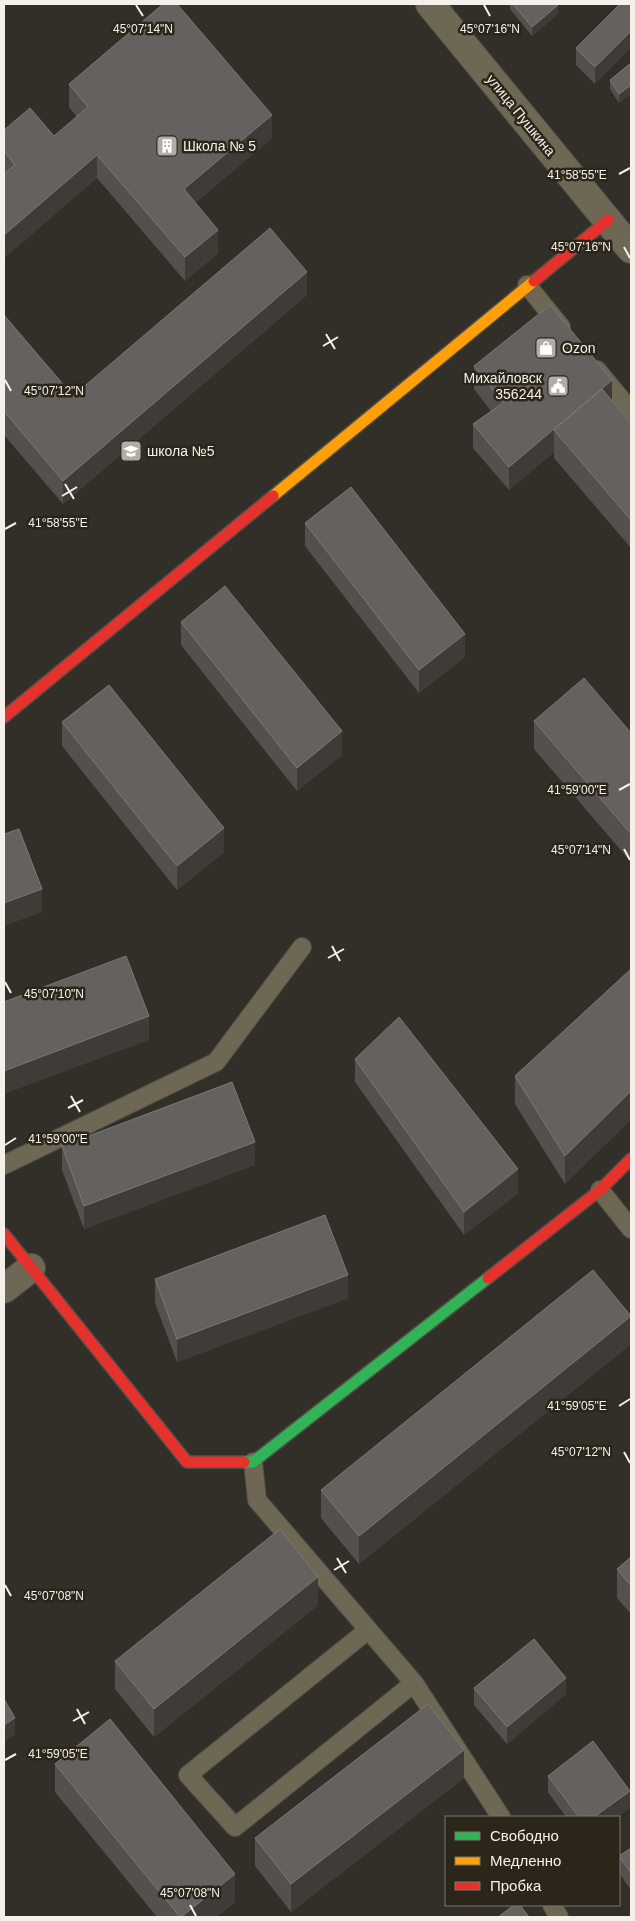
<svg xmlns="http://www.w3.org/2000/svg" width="635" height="1921" viewBox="0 0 635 1921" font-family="Arial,sans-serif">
<rect width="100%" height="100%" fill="#322f28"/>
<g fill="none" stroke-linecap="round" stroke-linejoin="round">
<g stroke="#504d48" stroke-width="20">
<path id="lane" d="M527 285 561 327
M597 370 631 411
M4 1165 216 1062 302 947
M600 1190 631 1229
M253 1462 257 1500 414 1683 501 1817
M368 1630 188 1775 235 1827 414 1683
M552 1905 559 1917"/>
</g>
<g stroke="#504d48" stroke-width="30">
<path id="street" d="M430 4 631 249
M4 1289 31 1268"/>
</g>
<g stroke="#504d48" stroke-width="14">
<path id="fast" d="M244 1462H253L488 1278"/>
</g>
<g stroke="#504d48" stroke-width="14">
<path id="slow" d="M273 496 534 281"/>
</g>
<g stroke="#504d48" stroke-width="14">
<path id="jam" d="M534 281 608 220
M4 717 273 496
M4 1234 187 1462H244
M488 1278 600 1190 631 1159"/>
</g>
<use href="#lane" stroke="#6e6754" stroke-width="18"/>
<use href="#street" stroke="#6e6754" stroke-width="28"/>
<use href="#fast" stroke="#30b455" stroke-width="11"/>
<use href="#slow" stroke="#ff9f0a" stroke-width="11"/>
<use href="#jam" stroke="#e5322d" stroke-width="11"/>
</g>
<path fill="#54504e" d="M510 4H557L558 14 532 36 510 9Z
M620 4 595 84 576 65V48Z
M631 63V94L619 103 610 89V80Z
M69 84 272 138 195 203 218 253 185 281 97 178 4 258V130L54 136 77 117 69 107Z
M307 295 63 504 4 435V315L73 396Z
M474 366 612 401 631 423V548L554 458V452L509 490 473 448V424L491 411 474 389Z
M305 523 465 657 419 693 305 546Z
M181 622 342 755 297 791 181 645Z
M534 721 631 733V862L534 749Z
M62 722 224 852 177 890 62 746Z
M631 969V1119L565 1184 515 1104V1076Z
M355 1059 518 1193 464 1235 355 1082Z
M62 1146 255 1165 84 1229 62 1170Z
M155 1279 348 1298 177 1362 155 1303Z
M631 1344 359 1564 321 1518V1490Z
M631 1557V1614L617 1598V1569Z
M318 1605 154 1737 115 1689V1661Z
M474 1688 566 1694 507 1744 474 1705Z
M55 1764 235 1902 216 1917H157L55 1792Z
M548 1776 630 1808 617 1817H566L548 1792Z
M464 1778 291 1912 255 1866V1838Z
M631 1848V1890L619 1873V1856Z"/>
<path fill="#3f3c38" d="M558 5V14L532 36V27Z
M631 31V48L595 84V67Z
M631 85V94L619 103V94Z
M272 115V138L184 213V189Z
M97 155V178L4 258V235Z
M218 230V253L185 281V257Z
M307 272V295L63 504V481Z
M612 380V403L554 430V452L509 490V467Z
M465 634V657L419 693V670Z
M342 731V755L297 791V768Z
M224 828V852L177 890V866Z
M42 889V912L4 926V903Z
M149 1016V1040L4 1094V1071Z
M631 1091V1119L565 1184V1156Z
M255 1142V1165L84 1229V1206Z
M518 1169V1193L464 1235V1212Z
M348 1275V1298L177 1362V1339Z
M631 1316V1344L359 1564V1536Z
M318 1577V1605L154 1737V1709Z
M566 1678V1694L507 1744V1727Z
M15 1718V1735L4 1742V1725Z
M464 1750V1778L291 1912V1884Z
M630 1791V1808L617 1817H594Z
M235 1874V1902L216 1917H181Z"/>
<path fill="#65615f" stroke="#7c7874" d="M163 4H177L272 115 184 189 218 230 185 257 97 155 4 235V174L15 165 4 151V130L30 108 54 136 88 107 69 84Z
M513 4H557L558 5 532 27Z
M620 4H631V31L595 67 576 48Z
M631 63V85L619 94 610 80Z
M270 228 307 272 63 481 4 411V315L73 396Z
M550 305 612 380 509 467 473 424 503 403 474 366Z
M602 389 631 423V520L554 430Z
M351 487 465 634 419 670 305 523Z
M225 586 342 731 297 768 181 622Z
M584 678 631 733V834L534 721Z
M109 685 224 828 177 866 62 722Z
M19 829 42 889 4 903V834Z
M126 956 149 1016 4 1071V1002Z
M631 969V1091L565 1156 515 1076Z
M399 1017 518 1169 464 1212 355 1059Z
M232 1082 255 1142 84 1206 62 1146Z
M325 1215 348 1275 177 1339 155 1279Z
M593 1270 631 1316 359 1536 321 1490Z
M280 1529 318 1577 154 1709 115 1661Z
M631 1557V1586L617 1569Z
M534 1639 566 1678 507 1727 474 1688Z
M4 1699 15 1718 4 1725Z
M428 1704 464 1750 291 1884 255 1838Z
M110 1719 235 1874 181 1917H180L55 1764Z
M593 1741 630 1791 594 1817H579L548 1776Z
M631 1848V1873L619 1856Z
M514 1905H520L529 1917H498Z"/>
<path fill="none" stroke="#f5f1ea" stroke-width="2" d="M136 5 143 16M484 5 490 16M619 174 630 168M624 247 630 258M326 334 335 349M323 346 338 337M5 380 11 391M65 484 74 499M62 496 77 487M5 529 16 523M619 790 630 784M624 849 630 860M332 946 340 961M328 958 344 949M5 982 11 993M71 1096 80 1112M68 1108 83 1100M5 1145 16 1138M619 1406 630 1399M624 1452 630 1463M337 1558 346 1573M334 1570 349 1561M5 1585 11 1596M77 1709 85 1724M73 1721 89 1712M5 1760 16 1754M190 1905 196 1916"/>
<defs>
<g id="building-square" transform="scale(1.125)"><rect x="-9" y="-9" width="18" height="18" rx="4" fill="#b1ada6" stroke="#2c261a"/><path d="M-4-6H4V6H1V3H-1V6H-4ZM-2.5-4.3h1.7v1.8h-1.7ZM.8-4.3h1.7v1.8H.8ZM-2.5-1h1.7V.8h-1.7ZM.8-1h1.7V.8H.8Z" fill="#fff"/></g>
<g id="shop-square" transform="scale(1.125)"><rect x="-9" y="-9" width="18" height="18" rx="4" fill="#b1ada6" stroke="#2c261a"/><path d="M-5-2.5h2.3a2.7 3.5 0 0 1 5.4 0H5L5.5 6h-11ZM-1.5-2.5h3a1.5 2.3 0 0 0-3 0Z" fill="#fff"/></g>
<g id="civic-square" transform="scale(1.125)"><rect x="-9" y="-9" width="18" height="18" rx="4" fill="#b1ada6" stroke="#2c261a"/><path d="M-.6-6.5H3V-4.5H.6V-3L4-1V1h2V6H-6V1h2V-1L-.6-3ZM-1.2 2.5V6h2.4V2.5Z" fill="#fff"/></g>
<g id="school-square" transform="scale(1.125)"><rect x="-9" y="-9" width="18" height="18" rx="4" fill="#b1ada6" stroke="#2c261a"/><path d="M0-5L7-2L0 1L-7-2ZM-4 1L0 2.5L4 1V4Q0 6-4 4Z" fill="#fff"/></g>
</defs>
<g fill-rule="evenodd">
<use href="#building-square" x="167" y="146"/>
<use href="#shop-square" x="546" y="348"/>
<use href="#civic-square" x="558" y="386"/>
<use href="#school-square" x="131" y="451"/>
</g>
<g text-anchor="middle" stroke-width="5" stroke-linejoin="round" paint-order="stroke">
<g font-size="14" fill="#f5f1ea" stroke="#2c261a">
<text transform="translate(521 115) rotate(51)" y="5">улица Пушкина</text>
</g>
<g font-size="14" fill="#f5f1ea" stroke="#2c261a" text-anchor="start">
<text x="183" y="151">Школа № 5</text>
<text x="562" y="353">Ozon</text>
<text x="542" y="383" text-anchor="end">Михайловск<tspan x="542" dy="16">356244</tspan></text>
<text x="147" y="456">школа №5</text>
</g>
</g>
<g font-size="12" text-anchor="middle" fill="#f5f1ea" stroke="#2c261a" stroke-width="5" stroke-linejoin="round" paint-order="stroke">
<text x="143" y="33">45°07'14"N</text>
<text x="490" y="33">45°07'16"N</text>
<text x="577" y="179">41°58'55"E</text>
<text x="581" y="251">45°07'16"N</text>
<text x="54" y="395">45°07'12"N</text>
<text x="58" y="527">41°58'55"E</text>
<text x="577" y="794">41°59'00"E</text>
<text x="581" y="854">45°07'14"N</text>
<text x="54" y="998">45°07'10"N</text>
<text x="58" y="1143">41°59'00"E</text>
<text x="577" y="1410">41°59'05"E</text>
<text x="581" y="1456">45°07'12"N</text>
<text x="54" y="1600">45°07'08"N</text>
<text x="58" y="1758">41°59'05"E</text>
<text x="190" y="1897">45°07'08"N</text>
</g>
<rect width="635" height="1921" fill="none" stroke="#f5f1ea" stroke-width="10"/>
<rect x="445" y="1816" width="175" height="90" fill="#2c261a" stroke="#7c776d"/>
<rect x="455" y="1832" width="25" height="8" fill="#30b455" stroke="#7c776d"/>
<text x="490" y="1841" font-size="15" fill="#f5f1ea">Свободно</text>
<rect x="455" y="1857" width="25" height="8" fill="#ff9f0a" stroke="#7c776d"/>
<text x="490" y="1866" font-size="15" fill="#f5f1ea">Медленно</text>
<rect x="455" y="1882" width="25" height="8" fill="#e5322d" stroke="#7c776d"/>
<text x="490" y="1891" font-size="15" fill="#f5f1ea">Пробка</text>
</svg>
